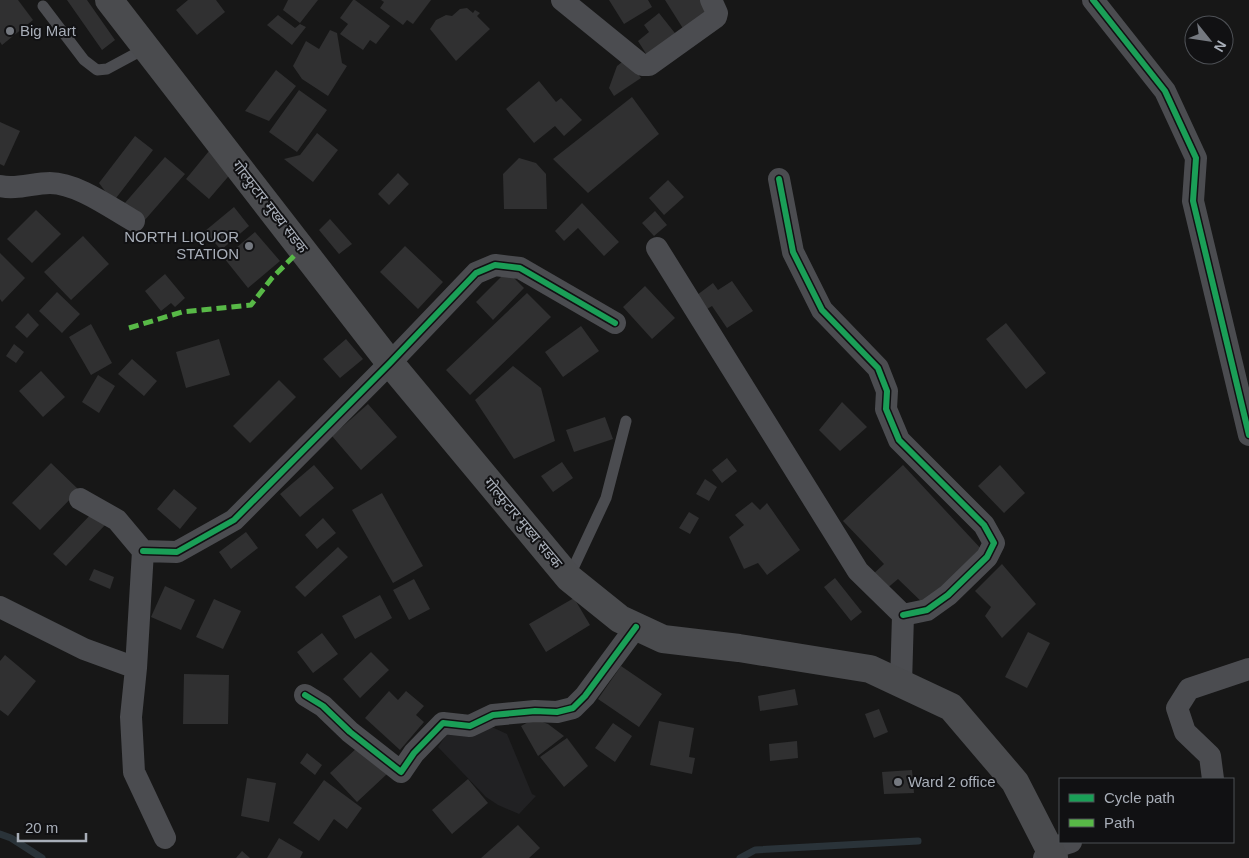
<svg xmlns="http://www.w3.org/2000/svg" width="1249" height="858" viewBox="0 0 1249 858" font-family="Arial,'Noto Sans Devanagari',sans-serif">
<rect width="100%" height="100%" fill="#171717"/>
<path fill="#212123" d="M455 722 494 728 507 734 532 794 536 796 519 814 498 805 486 797 438 747Z"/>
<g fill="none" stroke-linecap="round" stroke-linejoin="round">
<path stroke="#2a3339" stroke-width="7" d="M0 834 11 838 42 858
M740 858 755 850 918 841"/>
</g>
<path fill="#303031" d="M0 0H18L33 20 2 45 0 42Z
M67 0H87L115 40 102 50Z
M188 0H216L225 12 197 35 176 10Z
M288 0H318L300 23 283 10Z
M353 0H355L390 26 376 44 370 40 363 50 340 34 348 24 340 18Z
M381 0H431L413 24 407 20 403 25 380 8 384 2Z
M609 0H648L652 7 624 24Z
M665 0H701L710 13 684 30Z
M467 8 473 13 475 10 480 13 477 16 490 29 456 61 430 29 436 20 446 15 452 16 460 9Z
M659 13 678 37 650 60 638 41 649 32 644 25Z
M278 15 295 28 300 24 306 27 292 45 267 25Z
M330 30 337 33 342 63 347 66 328 96 302 79 293 66 306 41 319 49Z
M626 59 641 78 614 96 609 88 617 66Z
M276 70 296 86 269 121 245 111Z
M539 81 556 102 561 98 582 120 564 136 555 126 534 143 506 109Z
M299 90 327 110 297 152 269 132Z
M632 97 659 134 588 193 553 159Z
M0 122 20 131 4 166 0 164Z
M317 133 338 150 313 182 284 159 300 155Z
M135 136 153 150 113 202 99 183Z
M209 151 233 171 209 199 186 179Z
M165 157 185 174 144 221 124 204Z
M519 158 536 163 546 174 547 209H504L503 174Z
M398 173 409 184 389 205 378 194Z
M668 180 684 197 664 215 649 198Z
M582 203 619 242 604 256 578 228 564 241 555 231Z
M234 207 249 226 221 250 205 231Z
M36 210 61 234 32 263 7 239Z
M655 211 667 225 654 236 642 223Z
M330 219 352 244 339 254 319 230Z
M255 232 280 261 248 288 224 258Z
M83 236 109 264 71 300 44 272Z
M405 246 443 282 418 309 380 272Z
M0 253 25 278 2 302 0 299Z
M507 271 524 288 493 320 476 302Z
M165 274 185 298 175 307 171 303 161 311 145 291Z
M732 281 753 311 727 328 712 306 707 309 697 295 713 283 718 290Z
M645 286 675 318 652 339 623 307Z
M57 292 80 314 62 333 39 311Z
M527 293 551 317 470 395 446 370Z
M28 313 39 325 27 338 15 327Z
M1006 323 1046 373 1026 389 986 339Z
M91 324 112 363 91 375 69 337Z
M581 326 599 351 563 377 545 352Z
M219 339 230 375 186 388 176 352Z
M346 339 363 359 340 378 323 359Z
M14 344 24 352 16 363 6 356Z
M132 359 157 381 144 396 118 374Z
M513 366 541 388 555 441 514 459 475 400Z
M41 371 65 397 43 417 19 391Z
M98 375 115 386 99 413 82 402Z
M279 380 296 397 250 443 233 426Z
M842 402 867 427 840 451 819 430Z
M368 404 397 437 361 470 332 436Z
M605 417 613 439 574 452 566 430Z
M727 458 737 471 722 483 712 470Z
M562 462 573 478 553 492 541 476Z
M51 463 79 490 40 530 12 503Z
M314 465 334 488 300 517 280 494Z
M903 465 984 552 927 607 898 579 885 590 871 576 884 564 843 521Z
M1000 465 1025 493 1004 513 978 486Z
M705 479 717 487 709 501 696 494Z
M174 489 197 508 180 529 157 509Z
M382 493 423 566 393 583 352 510Z
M752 502 760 510 767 503 800 550 767 575 758 563 744 569 729 537 744 525 735 515Z
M93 512 106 524 66 566 53 554Z
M689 512 699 518 690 534 679 528Z
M323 518 336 533 317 549 305 535Z
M246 532 258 548 231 569 219 552Z
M338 547 348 557 305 597 295 587Z
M1002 564 1036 604 1002 638 985 616 991 607 975 591Z
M94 569 114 577 110 589 89 580Z
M835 578 862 612 851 621 824 587Z
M414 579 430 609 409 620 393 590Z
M165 586 195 600 181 630 151 617Z
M380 595 392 618 355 639 342 616Z
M574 598 590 625 546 652 529 624Z
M214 599 241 611 223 649 196 637Z
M1028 632 1050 643 1027 688 1005 677Z
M322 633 338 654 313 673 297 652Z
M371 652 389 670 360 698 343 679Z
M5 655 36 681 8 716 0 710V661Z
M621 666 662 694 639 727 598 699Z
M184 674 229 675 228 724H183Z
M795 689 798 705 760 711 758 696Z
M389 691 398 700 406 691 424 706 416 715 424 722 400 750 365 718Z
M879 709 888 732 874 738 865 714Z
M534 719 548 724 564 736 538 756 521 726Z
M659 721 694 728 689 757 695 758 692 774 650 765Z
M613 723 632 736 615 762 595 748Z
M567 738 588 766 564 787 540 757Z
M797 741 798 758 770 761 769 744Z
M360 745 387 774 357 802 330 773Z
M307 753 322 765 315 775 300 763Z
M912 770 914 793 884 794 882 772Z
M247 778 276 783 269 822 241 816Z
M468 779 488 803 452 834 432 810Z
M324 780 362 808 347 829 334 819 319 841 293 823Z
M518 825 540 848 529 858H481Z
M279 838 303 852 300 858H267Z
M242 851 250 858H236Z"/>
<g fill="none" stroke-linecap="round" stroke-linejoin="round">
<path stroke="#4b4c50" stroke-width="11" d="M43 6 84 60 97 70 107 69 146 48
M569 577 606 498 626 421"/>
<path stroke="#4b4c50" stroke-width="22" d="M562 0 637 61 642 65H649L716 17 717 13 711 0
M1093 0 1165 91 1196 158 1193 201 1249 435
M779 179 793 252 822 310 878 368 887 391 886 409 899 440 984 525 994 543 987 557 948 595 927 610 903 615
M0 186C16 190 33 183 50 183 77 183 111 208 134 221
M657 248 858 571 903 615 901 684
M80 499 117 520 143 551 136 668 131 717 134 772 165 838
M143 551 177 552 234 520 390 363 476 273 495 265 520 268 615 323
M0 607 84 649 136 668
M305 695 323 706 350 732 401 772 414 753 443 723 470 726 493 715 535 711 557 712 573 708 585 696 636 627
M1213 779 1210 756 1185 732 1177 708 1189 689 1249 669
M1044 858 1049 849 1071 842"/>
<path stroke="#4a4b4e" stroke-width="28" d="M109 0 390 363 569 578 620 619 663 639 739 648 870 669 951 707 1015 782 1054 858"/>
<path stroke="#58b947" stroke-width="5" stroke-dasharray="10 5" stroke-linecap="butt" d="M129 328 182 312 251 305 272 278 302 248"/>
<g stroke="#111113" stroke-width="9">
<path id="cycleway" d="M1093 0 1165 91 1196 158 1193 201 1249 435
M779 179 793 252 822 310 878 368 887 391 886 409 899 440 984 525 994 543 987 557 948 595 927 610 903 615
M143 551 177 552 234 520 390 363 476 273 495 265 520 268 615 323
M305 695 323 706 350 732 401 772 414 753 443 723 470 726 493 715 535 711 557 712 573 708 585 696 636 627"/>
</g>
<use href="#cycleway" stroke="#1a9f57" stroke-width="6"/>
</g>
<g fill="#757980" stroke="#111113" stroke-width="2">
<circle cx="10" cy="31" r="5"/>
<circle cx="249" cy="246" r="5"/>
<circle cx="898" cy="782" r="5"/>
</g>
<g text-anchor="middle" stroke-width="4" stroke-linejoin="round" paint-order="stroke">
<g font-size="15" fill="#a8aeb8" stroke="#111113" text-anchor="start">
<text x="20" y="36">Big Mart</text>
<text x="239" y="242" text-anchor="end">NORTH LIQUOR<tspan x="239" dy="17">STATION</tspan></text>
<text x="908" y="787">Ward 2 office</text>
</g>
<g font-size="15" fill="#a8aeb8" stroke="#111113">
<text transform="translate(270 207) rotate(52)" y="5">गोल्फुटार मुख्य सडक</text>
<text transform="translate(523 523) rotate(50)" y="5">गोल्फुटार मुख्य सडक</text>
</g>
</g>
<rect x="1059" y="778" width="175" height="65" fill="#111113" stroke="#4d5055"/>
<rect x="1069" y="794" width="25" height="8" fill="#1a9f57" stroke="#4d5055"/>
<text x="1104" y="803" font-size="15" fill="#a8aeb8">Cycle path</text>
<rect x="1069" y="819" width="25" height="8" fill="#58b947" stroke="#4d5055"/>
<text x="1104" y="828" font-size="15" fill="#a8aeb8">Path</text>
<g transform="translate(1209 40) rotate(120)"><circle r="24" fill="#111113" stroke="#4d5055"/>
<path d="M0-4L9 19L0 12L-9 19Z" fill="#757980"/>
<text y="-8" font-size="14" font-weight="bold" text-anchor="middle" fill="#a8aeb8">N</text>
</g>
<path d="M18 833v8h68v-8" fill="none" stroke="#a8aeb8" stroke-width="2.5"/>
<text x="25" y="833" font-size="15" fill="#a8aeb8" stroke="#111113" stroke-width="4" paint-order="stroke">20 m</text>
</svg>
